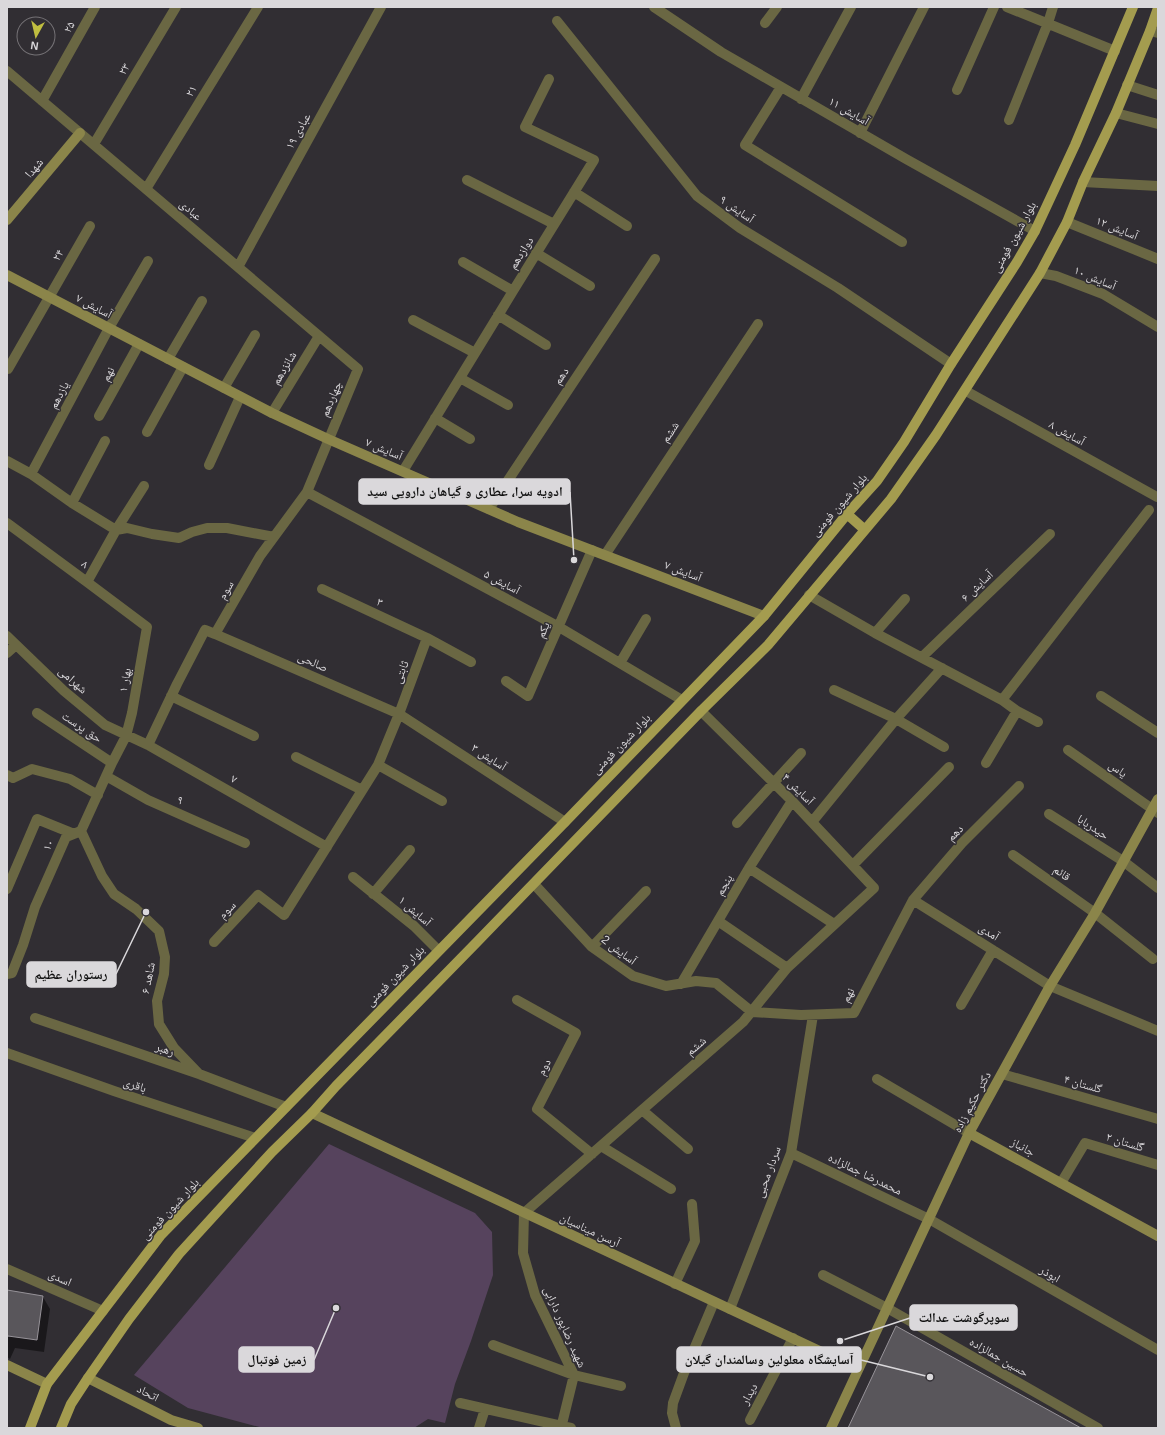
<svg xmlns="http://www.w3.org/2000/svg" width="1165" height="1435" viewBox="0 0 1165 1435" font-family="Helvetica,'Noto Naskh Arabic',sans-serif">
<rect width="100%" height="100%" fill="#312e33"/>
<path fill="#56435d" d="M329 1144 475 1213 492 1232 493 1275 471 1341 455 1384 445 1423 428 1419 414 1428H263L188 1408 134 1375Z"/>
<path fill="#0007" d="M7 1291 43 1297 50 1309 44 1352 15 1348 10 1359 7 1357Z"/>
<path fill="#59565b" stroke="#979399" d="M7 1290 43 1296 37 1340 8 1336 7 1338Z
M896 1326 1081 1428H848Z"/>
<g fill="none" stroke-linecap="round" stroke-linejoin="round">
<path stroke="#6a6743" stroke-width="10" d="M654 7 721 52 906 159 1035 231
M1007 7 1115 51
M557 21 697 196 740 228 838 288 951 364
M765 23 777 7
M1150 31 1158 33
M7 71 358 369 307 492 260 556 215 634 205 630 177 684 148 745
M1127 85 1158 95
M781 87 745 145 902 242
M957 90 994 7
M801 99 851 7
M42 101 95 7
M1116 113 1158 124
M1009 120 1048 23 1053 7
M860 133 924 7
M94 144 176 7
M467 180 554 224
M1083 182 1158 186
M146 189 258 7
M574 192 627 226
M1067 222 1158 259
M536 253 590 286
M463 262 513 291
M238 267 381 7
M1040 273 1056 276 1103 294 1158 327
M498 315 546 345
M413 320 475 353
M168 359 202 301
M7 369H8L90 226
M460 378 508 405
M224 388 255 335
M966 391 1157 497
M272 413 319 336
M99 416 139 344
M435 418 470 439
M147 432 183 367
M7 461 31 474 72 503 116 530 127 528 152 534 179 538 192 532 207 528H227L274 537
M209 465 240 397
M403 471 513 291 594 160 525 127 549 79
M31 474 109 328 148 261
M307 492 559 627 682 700
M72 503 105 441
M489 509 655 259
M7 523 87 582 147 627 132 713 126 736 112 763 81 831 66 837 35 907 23 945 12 973 7 974
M605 555 758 324
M87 582 116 530 144 486
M322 589 427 638 471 662
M809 595 875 633 1002 700 1017 711 1038 722
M875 633 905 599
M215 634 399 714 565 822
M7 636 64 691 105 725 148 745 327 847
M7 653 16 645
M922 657 1050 534
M620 663 646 619
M506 681 528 696 592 550
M834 690 896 719 944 747
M171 696 254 736
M1101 696 1158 733
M1002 700 1149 510
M37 713 112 763
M1068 750 1158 813
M296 757 362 790
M986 763 1017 711
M378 765 442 801
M7 775 13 778 32 769 70 779 98 795
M106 776 148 800 245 843
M1049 814 1123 861 1158 888
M812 822 896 719 942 668
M737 823 801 753
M81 831 102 876 114 894 136 909 159 931 165 957 164 974 157 1001 159 1024 174 1048 199 1074
M1013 855 1095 913 1153 959
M853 865 949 767
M749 868 834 924
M353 877 414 926 438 950
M534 884 592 947 633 976 666 986 696 981 716 983 752 1012 801 1015 854 1013 913 900 962 843 1019 786
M7 889 37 819 74 834
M373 894 410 850
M913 900 1050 986 1158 1031
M718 921 787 968
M214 942 258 895 284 915 378 765 399 714 427 638
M592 947 646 891
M681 984 749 868 792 801
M517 1000 576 1033 537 1109 592 1154
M961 1005 993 950
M35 1018 199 1074 286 1107
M7 1053 114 1091 255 1138
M1002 1074 1158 1119
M877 1079 969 1133
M642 1110 688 1149
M601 1146 671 1189
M791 1153 929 1219 1158 1350
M1061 1183 1085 1143 1158 1165
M7 1269 103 1311
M823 1275 887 1308 1098 1428
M675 1284 695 1241 692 1204
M730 1309 791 1153 813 1015
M493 1345 574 1375 621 1386
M460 1403 571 1428
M750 1420 793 1338
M479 1428 485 1409
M561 1428 574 1375 535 1295 523 1253 524 1213 743 1022 787 968 874 888 792 801 701 711
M676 1428 672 1413 673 1403 684 1373 714 1302"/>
<path stroke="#8b854a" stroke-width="10" d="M7 220 80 133
M7 275 272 413 328 439 518 522 764 616
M312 1113 858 1369
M969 1133 1158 1236
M7 1365 47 1384
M88 1378 171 1420 198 1428
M831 1428 969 1133 1050 986 1095 913 1158 799"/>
<path stroke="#a49c4f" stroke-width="10" d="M847 514 865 530
M30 1428 47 1384 161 1235 565 822 764 616 847 514 877 481 904 442 951 364 1017 262 1035 231 1075 145 1133 7
M61 1428 71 1404 88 1378 129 1319 179 1254 272 1152 312 1113 336 1086 476 943 701 711 768 645 891 499 936 435 1040 273 1067 222 1083 182 1116 113 1150 31 1158 8"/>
</g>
<g text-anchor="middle" stroke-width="3" stroke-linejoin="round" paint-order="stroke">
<g font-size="12" fill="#dad8db" stroke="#312e33">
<text transform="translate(69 27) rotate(-61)" y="4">۲۵</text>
<text transform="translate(124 69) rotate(-59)" y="4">۲۳</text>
<text transform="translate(191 91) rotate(-59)" y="4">۲۱</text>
<text transform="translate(849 111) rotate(30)" y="4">آسایش ۱۱</text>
<text transform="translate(298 131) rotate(-61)" y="4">عبادی ۱۹</text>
<text transform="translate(34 168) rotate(-50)" y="4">شهدا</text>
<text transform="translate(737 209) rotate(35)" y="4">آسایش ۹</text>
<text transform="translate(191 210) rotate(40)" y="4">عبادی</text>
<text transform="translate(1117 228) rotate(22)" y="4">آسایش ۱۲</text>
<text transform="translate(1014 237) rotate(-61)" y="4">بلوار شیون فومنی</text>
<text transform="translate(521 253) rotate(-58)" y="4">دوازدهم</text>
<text transform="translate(58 255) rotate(-60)" y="4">۲۴</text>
<text transform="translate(1095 278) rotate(23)" y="4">آسایش ‍۱۰</text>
<text transform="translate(94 306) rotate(28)" y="4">آسایش ۷</text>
<text transform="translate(284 368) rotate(-59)" y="4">شانزدهم</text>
<text transform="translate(108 374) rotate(-61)" y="4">نهم</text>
<text transform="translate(561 376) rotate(-57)" y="4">دهم</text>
<text transform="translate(59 395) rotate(-62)" y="4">یازدهم</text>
<text transform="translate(331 399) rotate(-67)" y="4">چهاردهم</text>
<text transform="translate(670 432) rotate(-56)" y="4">ششم</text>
<text transform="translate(1067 433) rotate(29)" y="4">آسایش ۸</text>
<text transform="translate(384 449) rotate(23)" y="4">آسایش ۷</text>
<text transform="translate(839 505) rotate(-49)" y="4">بلوار شیون فومنی</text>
<text transform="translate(85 564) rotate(36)" y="4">۸</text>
<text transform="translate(683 571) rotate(21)" y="4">آسایش ۷</text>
<text transform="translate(502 582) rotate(28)" y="4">آسایش ۵</text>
<text transform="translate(977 586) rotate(-44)" y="4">آسایش ۶</text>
<text transform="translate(226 590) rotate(-60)" y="4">سوم</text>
<text transform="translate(380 602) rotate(25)" y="4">۳</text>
<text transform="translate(543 630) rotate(-66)" y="4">یکم</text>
<text transform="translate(313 662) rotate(24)" y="4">صالحی</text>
<text transform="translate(401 672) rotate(-69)" y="4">ثابتی</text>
<text transform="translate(73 680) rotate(42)" y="4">شهرامی</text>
<text transform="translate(125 680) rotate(-80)" y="4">بهار ۱</text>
<text transform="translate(82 727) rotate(34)" y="4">حق پرست</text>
<text transform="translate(621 744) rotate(-46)" y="4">بلوار شیون فومنی</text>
<text transform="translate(489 757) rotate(33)" y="4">آسایش ۳</text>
<text transform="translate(1118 769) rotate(35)" y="4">یاس</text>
<text transform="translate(234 779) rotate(30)" y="4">۷</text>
<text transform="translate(798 789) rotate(45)" y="4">آسایش ۴</text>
<text transform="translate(180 800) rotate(24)" y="4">۹</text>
<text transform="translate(1093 827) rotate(33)" y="4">حیدربابا</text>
<text transform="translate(955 833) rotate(-46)" y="4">دهم</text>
<text transform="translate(48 845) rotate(-66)" y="4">۱۰</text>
<text transform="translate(1062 873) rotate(35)" y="4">قائم</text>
<text transform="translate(724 885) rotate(-60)" y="4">پنجم</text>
<text transform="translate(227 910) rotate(-47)" y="4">سوم</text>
<text transform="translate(415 911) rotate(41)" y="4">آسایش ۱</text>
<text transform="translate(989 932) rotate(32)" y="4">آمدی</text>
<text transform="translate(619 950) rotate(37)" y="4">آسایش 2</text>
<text transform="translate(395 976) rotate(-46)" y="4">بلوار شیون فومنی</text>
<text transform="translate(148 978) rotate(-79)" y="4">شاهد ۶</text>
<text transform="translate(848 995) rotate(-61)" y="4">نهم</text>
<text transform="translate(696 1046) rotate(-41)" y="4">ششم</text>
<text transform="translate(165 1049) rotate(19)" y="4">رهبر</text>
<text transform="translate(544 1067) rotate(-63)" y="4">دوم</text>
<text transform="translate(1083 1084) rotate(16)" y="4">گلستان ۴</text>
<text transform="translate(135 1085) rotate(18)" y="4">باقری</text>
<text transform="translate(972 1102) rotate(-62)" y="4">دکتر حکیم زاده</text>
<text transform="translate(1125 1142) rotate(17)" y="4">گلستان ۲</text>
<text transform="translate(1023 1147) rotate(29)" y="4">جانباز</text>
<text transform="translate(768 1172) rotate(-70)" y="4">سردار محبی</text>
<text transform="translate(865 1174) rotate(26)" y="4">محمدرضا جمالزاده</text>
<text transform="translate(170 1209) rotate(-47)" y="4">بلوار شیون فومنی</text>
<text transform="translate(590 1230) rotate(25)" y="4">آرسن میناسیان</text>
<text transform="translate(1050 1274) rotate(30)" y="4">ابوذر</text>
<text transform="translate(60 1278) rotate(24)" y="4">اسدی</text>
<text transform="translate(565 1327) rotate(66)" y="4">شهید رضاپور دارابی</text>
<text transform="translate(999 1357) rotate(30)" y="4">حسین جمالزاده</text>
<text transform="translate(148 1393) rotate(27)" y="4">اتحاد</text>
<text transform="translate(749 1394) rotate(-62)" y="4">دیدار</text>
</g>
</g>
<path fill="none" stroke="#dad8db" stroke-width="1.5" d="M574 560L570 492M146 912L116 974M840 1341L910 1318M336 1308L314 1360M930 1377L861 1360"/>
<g fill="#dad8db" stroke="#312e33" stroke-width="1.5">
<circle cx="574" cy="560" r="4"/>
<circle cx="146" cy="912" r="4"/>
<circle cx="840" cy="1341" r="4"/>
<circle cx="336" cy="1308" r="4"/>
<circle cx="930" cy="1377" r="4"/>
</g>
<g fill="#dad8db" stroke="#dad8db" stroke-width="1.5">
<rect x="359" y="479" width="211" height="25" rx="4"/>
<rect x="27" y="962" width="89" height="25" rx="4"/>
<rect x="910" y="1305" width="107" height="25" rx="4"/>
<rect x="239" y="1347" width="75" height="25" rx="4"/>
<rect x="677" y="1347" width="184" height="25" rx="4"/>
</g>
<g font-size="13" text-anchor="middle" font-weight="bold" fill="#111">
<text x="465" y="496">ادویه سرا، عطاری و گیاهان دارویی سید</text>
<text x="71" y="979">رستوران عظیم</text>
<text x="964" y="1322">سوپرگوشت عدالت</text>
<text x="277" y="1364">زمین فوتبال</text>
<text x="769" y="1364">آسایشگاه معلولین وسالمندان گیلان</text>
</g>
<rect width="1165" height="1435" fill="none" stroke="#dad8db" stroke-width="16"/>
<g transform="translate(36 36) rotate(188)"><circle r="19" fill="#312e33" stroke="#757276"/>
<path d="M0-3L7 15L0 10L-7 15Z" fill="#c0be40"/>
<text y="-6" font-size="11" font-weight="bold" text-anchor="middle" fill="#dad8db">N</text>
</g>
</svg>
